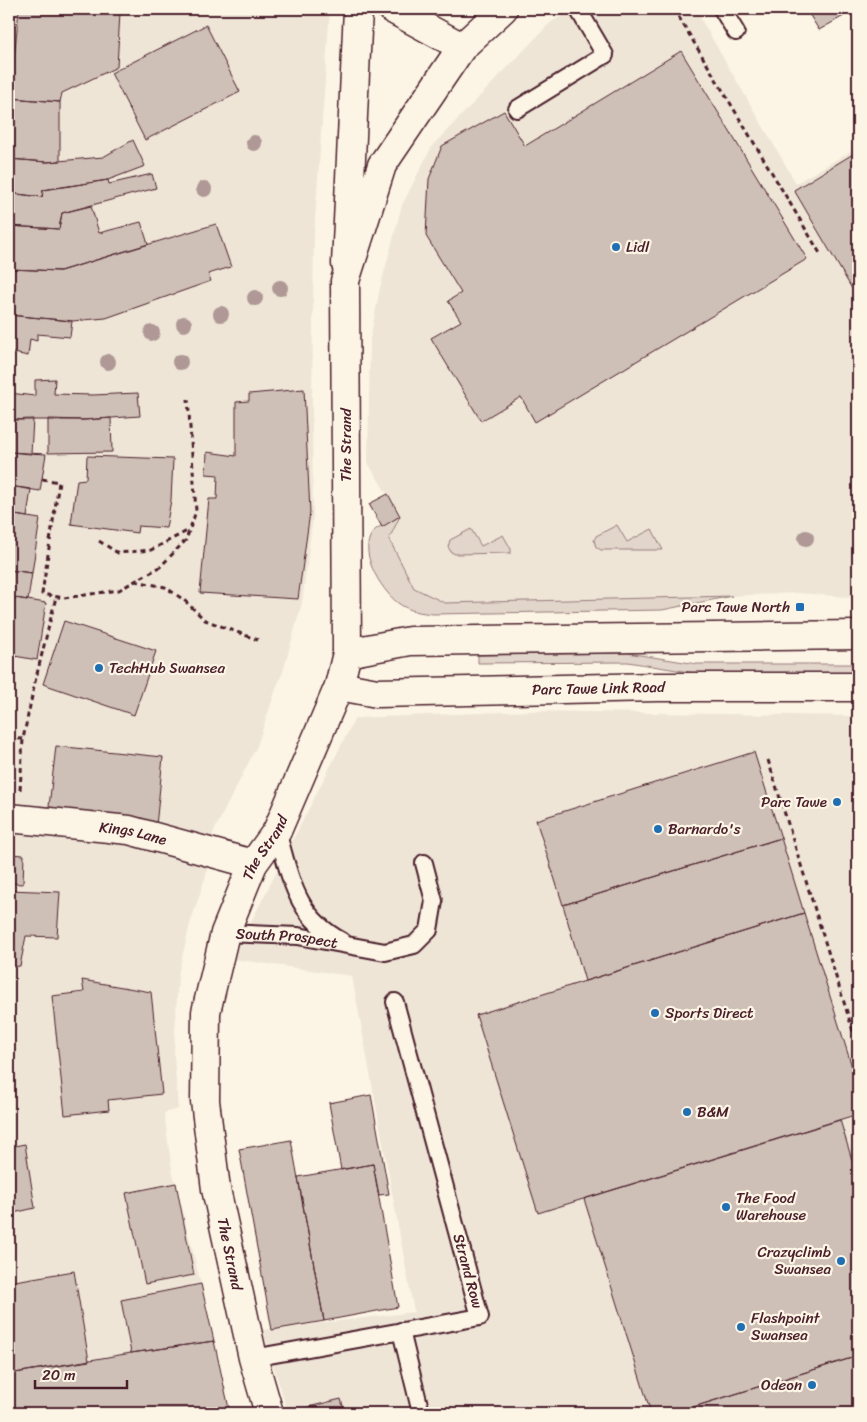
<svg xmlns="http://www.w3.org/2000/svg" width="867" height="1422" viewBox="0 0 867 1422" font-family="Sriracha,sans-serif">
<rect width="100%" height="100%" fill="#fcf5e5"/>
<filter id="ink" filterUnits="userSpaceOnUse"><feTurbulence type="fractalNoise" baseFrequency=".02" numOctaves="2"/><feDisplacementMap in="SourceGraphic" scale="10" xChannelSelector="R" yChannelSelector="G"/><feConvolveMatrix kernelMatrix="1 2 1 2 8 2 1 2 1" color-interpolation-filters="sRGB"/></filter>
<g filter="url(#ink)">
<path fill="#eee5d7" d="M19 9H330L314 234 312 406 313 516 302 603 283 672 277 686 257 746 213 833 209 866 190 924 178 975 174 1054 178 1109 164 1113 172 1170 201 1284 230 1413H9V107Z
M573 9H695L796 183 858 147V598L798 593 732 596 445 603 414 588 369 504 387 494 368 463 370 339 380 288 402 205 432 146 550 23Z
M529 711 858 716V1413H288L262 1330 414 1312 352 976 232 959 355 718Z"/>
<path fill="#e2d5ca" stroke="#967a7a" d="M400 516 389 539 414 588 445 603 732 596 662 610 434 614C421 613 409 611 398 603 381 590 354 548 376 529 383 524 393 520 400 516Z
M617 525 627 542 652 529 663 550H601L596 547 594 540 596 536Z
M471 529 481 546 503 535 511 549V553L455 554 451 552 448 547 450 540Z
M627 653 697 664H858V673H695L628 662 478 663V655Z"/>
<path fill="#cfc0b7" stroke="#4a1f2b" d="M19 9H136L120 12 117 67 62 93 60 102 10 98Z
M806 9H856L819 30Z
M206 25 240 92 145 140 111 73Z
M681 51 807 259 535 422 521 397 481 421 431 338 461 321 448 301 461 293 426 236 429 179 442 146 504 111 525 146Z
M10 98 60 102V161L47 162 9 159Z
M133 140 145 166 108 180 43 190 42 197 9 193V159L47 162 103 157Z
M858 151V299L794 190Z
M152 174 156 188 62 213 59 229 9 226V193L42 197 43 190 108 180 109 184Z
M91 206 99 233 141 222 148 244 60 271 9 269V226L59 229 62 213Z
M216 224 231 267 208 274 211 281 106 318 72 321 9 315V269L60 271Z
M9 315 72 321 70 337 37 334V341L30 339 28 356 9 352Z
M55 379 54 394 93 395 138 393 140 416 84 420H9V393L35 396V380Z
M304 389 310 512 298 599 200 593 209 499H217L218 475 206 474 207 452 236 456V402L249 401V394Z
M111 418 112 452 48 453V419L84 420Z
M33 419 31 454 9 452V420Z
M9 452 46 454 40 491 9 486Z
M87 456 173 459 171 500 166 528 138 526 137 533 71 524 77 480 86 479Z
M9 486 31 489 27 517 9 514Z
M388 494 400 516 382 527 369 504Z
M9 514 40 519 32 573 9 570Z
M9 570 32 573 28 600 9 597Z
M9 597 46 603 37 660 9 655Z
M64 621 156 651 134 715 43 684Z
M9 655 16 656 10 697H9Z
M56 746 163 757 156 826 48 815Z
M754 752 781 838 563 905 536 820Z
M781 838 804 913 585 981 563 905Z
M9 854 24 855 23 884 9 883Z
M9 890 60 892 57 937 26 936 20 966 9 967Z
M804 913 858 1086V1114L538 1213 476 1015Z
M82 980 151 992 162 1094 108 1100 109 1110 65 1115 52 996 84 992Z
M371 1095 389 1194 379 1195 373 1164 341 1170 329 1103Z
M840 1120 858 1180V1356L674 1413H651L584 1199Z
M291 1140 324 1321 272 1330 239 1149Z
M25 1144 35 1208 9 1214V1147Z
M373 1164 398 1307 324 1321 298 1177Z
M176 1183 194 1275 145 1284 126 1193Z
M74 1271 89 1361 9 1374V1282Z
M201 1284 214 1341 131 1353 121 1300Z
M214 1341 230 1413H9V1374L131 1353Z
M858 1356V1413H674Z
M341 1399 345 1413H301L300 1409Z"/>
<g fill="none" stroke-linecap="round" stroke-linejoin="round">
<g stroke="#4a1f2b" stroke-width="20">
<g id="lane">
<path d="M722 9 736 32"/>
<path d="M517 109 605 55 578 9"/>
<path d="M277 831C291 878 295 916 342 941"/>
<path id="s1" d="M225 933 298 936 385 952 414 945 429 930 434 901 424 863"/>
<path d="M401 1331 421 1413"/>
<path d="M253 1358 480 1317 395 1002"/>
</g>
</g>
<g stroke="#4a1f2b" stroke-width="31">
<g id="street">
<path d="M392 9 462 47"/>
<path d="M346 264 358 9"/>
<path id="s2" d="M9 818 129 830 253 864"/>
</g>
</g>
<g stroke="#4a1f2b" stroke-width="31">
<g id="secondary">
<path d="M347 653 410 641 858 635"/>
<path id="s3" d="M339 686 377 693 658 687H858"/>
<path id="s4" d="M269 1413 253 1358 216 1189 205 1101 206 1012 225 933 253 864 277 831 339 686 347 653 345 281 382 165 462 47 503 9"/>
</g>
</g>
<path stroke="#4a1f2b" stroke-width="3" stroke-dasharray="5 4" stroke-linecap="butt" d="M674 9 821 255
M42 479 59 482 42 594 64 598 119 590 160 567 186 540 196 511 188 399
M99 541 118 553 151 550 189 530
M135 581 165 587 184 600 205 620 258 640
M9 738 23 739
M768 760 858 1047
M20 790 23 739 35 682 56 597
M853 1032 858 1030
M858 1128 855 1129 858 1138"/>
<use href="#lane" stroke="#fcf5e5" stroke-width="16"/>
<use href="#street" stroke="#fcf5e5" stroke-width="28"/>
<use href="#secondary" stroke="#fcf5e5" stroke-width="28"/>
</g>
<g fill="#af9895">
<circle cx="254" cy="143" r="8"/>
<circle cx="204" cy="189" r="8"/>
<circle cx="280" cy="288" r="8"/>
<circle cx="255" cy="298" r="8"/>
<circle cx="221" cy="314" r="8"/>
<circle cx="184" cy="324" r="8"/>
<circle cx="152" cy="333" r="8"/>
<circle cx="108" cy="362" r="8"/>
<circle cx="180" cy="362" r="8"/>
<circle cx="806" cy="538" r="8"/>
</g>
</g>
<g fill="#1f6fb2" stroke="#fcf5e5" stroke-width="2">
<circle cx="616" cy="247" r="5"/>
<rect x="795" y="602" width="10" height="10" rx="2.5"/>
<circle cx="99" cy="668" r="5"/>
<circle cx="837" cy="802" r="5"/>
<circle cx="658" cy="829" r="5"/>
<circle cx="655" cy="1013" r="5"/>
<circle cx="687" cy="1112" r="5"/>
<circle cx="726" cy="1207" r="5"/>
<circle cx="841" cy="1261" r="5"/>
<circle cx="741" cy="1327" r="5"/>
<circle cx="812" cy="1385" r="5"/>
</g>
<g text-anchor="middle" stroke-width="4.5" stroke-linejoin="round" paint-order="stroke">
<g font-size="15" fill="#4a1f2b" stroke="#fcf5e5" text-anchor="start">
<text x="626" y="252">Lidl</text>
<text x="790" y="612" text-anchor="end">Parc Tawe North</text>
<text x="109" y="673">TechHub Swansea</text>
<text x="827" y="807" text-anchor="end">Parc Tawe</text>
<text x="668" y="834">Barnardo's</text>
<text x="665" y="1018">Sports Direct</text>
<text x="697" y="1117">B&amp;M</text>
<text x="736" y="1203">The Food<tspan x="736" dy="17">Warehouse</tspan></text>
<text x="831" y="1257" text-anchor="end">Crazyclimb<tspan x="831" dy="17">Swansea</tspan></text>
<text x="751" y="1323">Flashpoint<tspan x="751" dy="17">Swansea</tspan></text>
<text x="802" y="1390" text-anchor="end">Odeon</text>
</g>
<g font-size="15" fill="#4a1f2b" stroke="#fcf5e5">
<text transform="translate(346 445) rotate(-90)" y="5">The Strand</text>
<text dy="5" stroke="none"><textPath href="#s3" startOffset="260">Parc Tawe Link Road</textPath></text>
<text dy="5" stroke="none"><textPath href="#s2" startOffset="125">Kings Lane</textPath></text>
<text dy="5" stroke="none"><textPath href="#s4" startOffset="584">The Strand</textPath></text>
<text dy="5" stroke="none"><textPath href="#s1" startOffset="62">South Prospect</textPath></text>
<text transform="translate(230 1254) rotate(78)" y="5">The Strand</text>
<text transform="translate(468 1271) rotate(75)" y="5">Strand Row</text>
</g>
</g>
<rect width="867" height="1422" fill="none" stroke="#fcf5e5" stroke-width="30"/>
<rect x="15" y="15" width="837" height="1392" fill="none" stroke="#4a1f2b" stroke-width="2" filter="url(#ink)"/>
<path d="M35 1380v8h92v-8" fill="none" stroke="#4a1f2b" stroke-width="2.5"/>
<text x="42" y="1380" font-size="15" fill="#4a1f2b" stroke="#fcf5e5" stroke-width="4" paint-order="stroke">20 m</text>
</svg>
